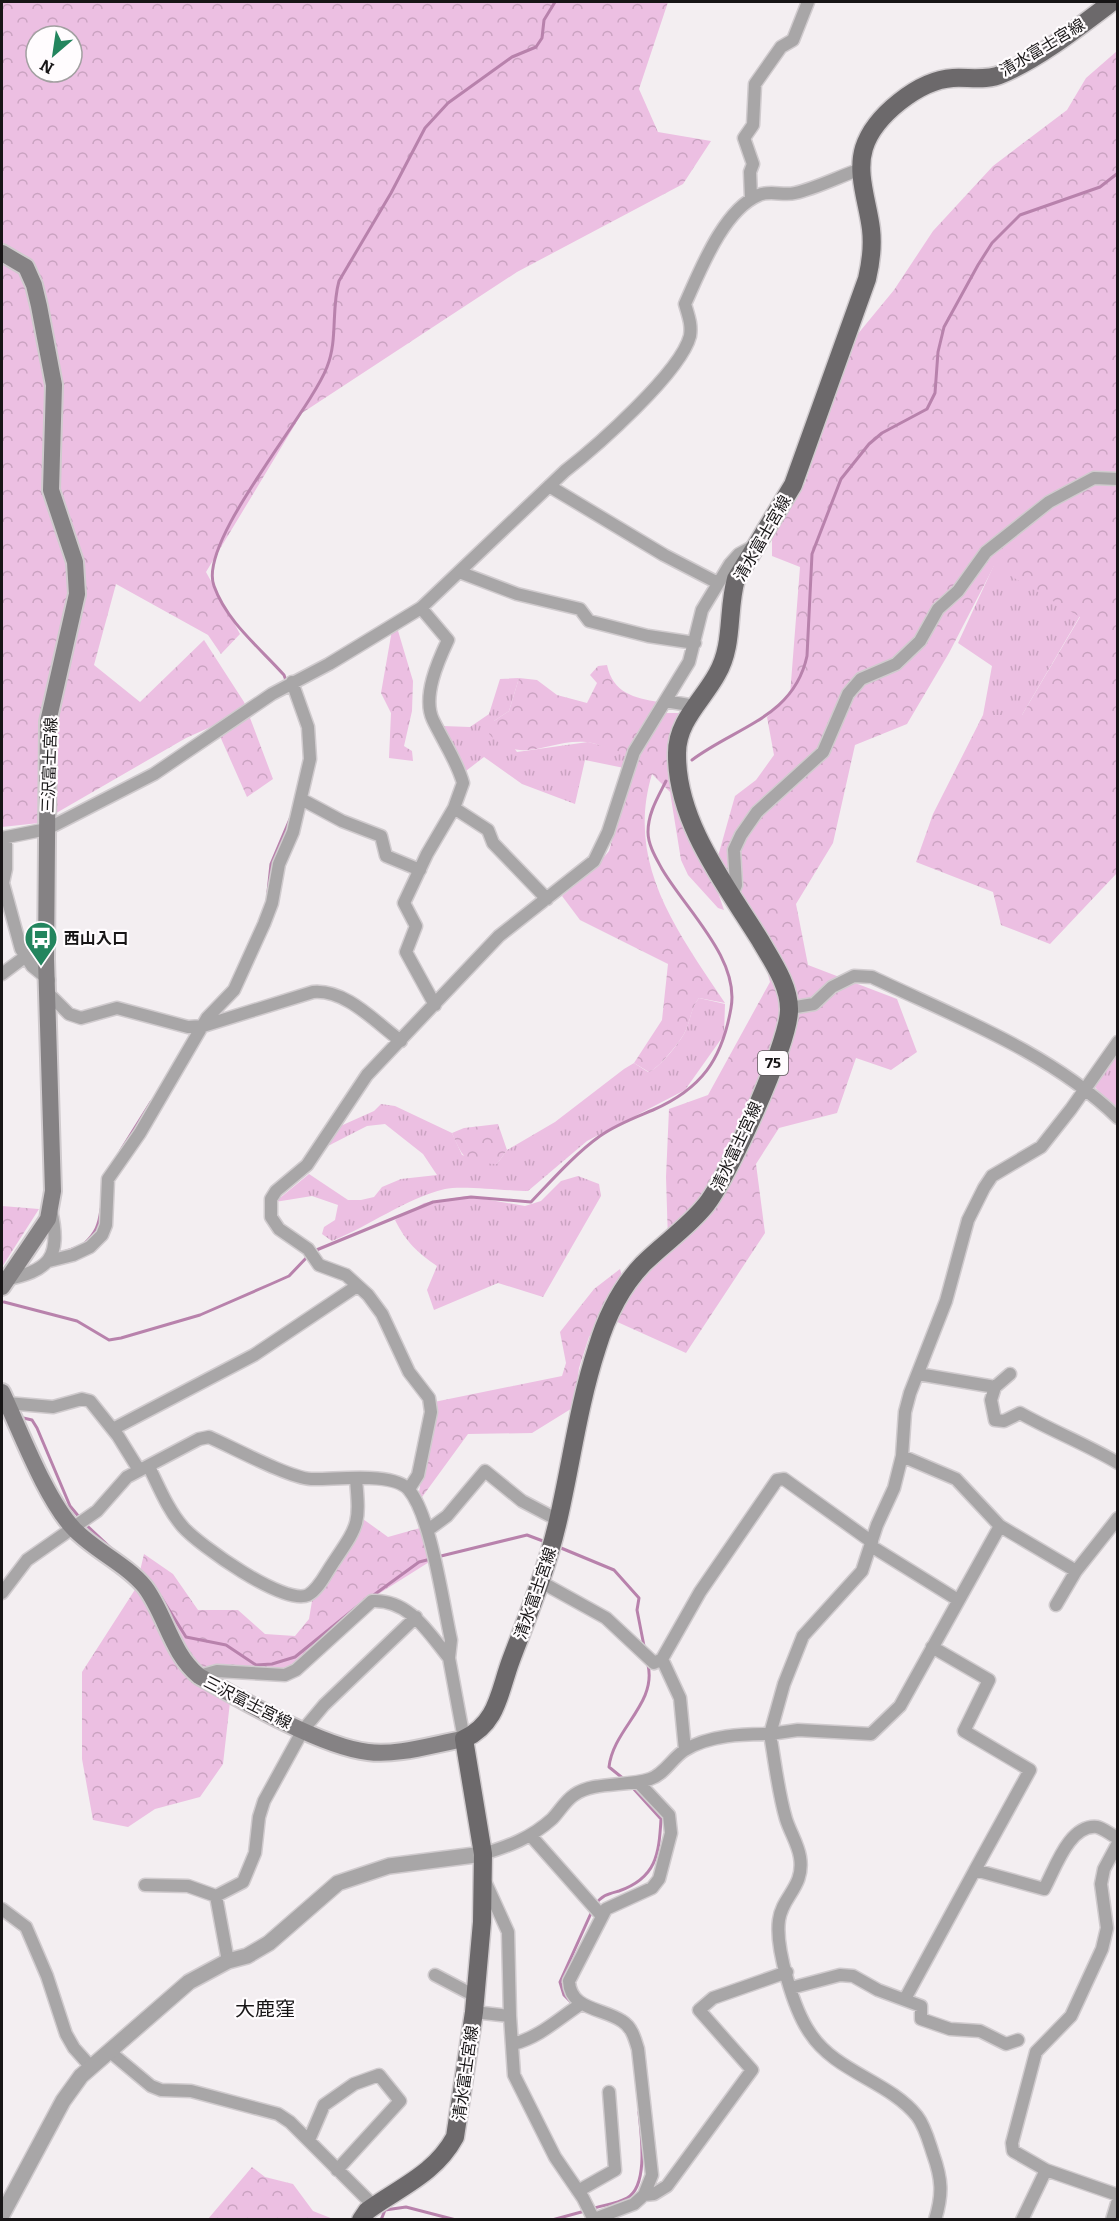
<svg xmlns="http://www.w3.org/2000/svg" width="1119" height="2221" viewBox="0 0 1119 2221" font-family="Bitter,'Noto Sans JP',serif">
<defs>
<pattern id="grass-tufts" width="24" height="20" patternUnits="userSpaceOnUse" patternTransform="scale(1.5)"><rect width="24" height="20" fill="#ecbfe2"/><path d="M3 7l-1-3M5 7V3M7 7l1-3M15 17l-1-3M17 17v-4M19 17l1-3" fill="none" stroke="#caa3c1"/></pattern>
<pattern id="forest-crowns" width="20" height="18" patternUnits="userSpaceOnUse" patternTransform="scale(1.5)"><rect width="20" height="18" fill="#ecbfe2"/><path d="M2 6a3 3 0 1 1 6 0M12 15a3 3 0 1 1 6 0" fill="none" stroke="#caa3c1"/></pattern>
</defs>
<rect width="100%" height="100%" fill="#f3eef1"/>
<path fill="url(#grass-tufts)" d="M994 565 1080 616 1022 715 994 718 983 715 992 666 958 643Z
M519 678 509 711 494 721 517 752 588 742 628 752 624 768 585 760 575 804 522 784 484 757 462 774 443 726 470 727 489 714 500 679Z
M699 998 725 1004 724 1035 685 1090 587 1141 528 1191C509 1191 461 1185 445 1189 404 1199 370 1226 332 1241L322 1234 324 1227 335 1220 338 1205 312 1196 275 1202 309 1174 348 1200H361L374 1197 382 1187 401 1179 437 1175 423 1154 385 1124 367 1126 322 1149 336 1128 374 1111 381 1104 395 1106 452 1133 462 1155 497 1164 507 1150 555 1122 624 1069 634 1063 648 1072C659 1069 678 1044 684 1034 691 1021 690 1009 699 998Z
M1117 1055V1114L1095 1087Z
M578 1176 599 1184 601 1196 543 1297 498 1283 434 1310 427 1290 437 1266C418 1253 406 1242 395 1220L424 1203 467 1196 525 1206 541 1201 561 1181Z"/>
<path fill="url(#forest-crowns)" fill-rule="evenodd" d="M2 2H668L639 89 658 132 711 141 683 184 517 272 302 413 206 572 240 634 221 654 208 635 116 584 94 665 140 702 204 640 244 702 273 779 247 797 215 725 186 738 39 823 2 827ZM36 36H72V72H36Z
M1117 51V873L1050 944 1001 925 993 892 916 862 933 814 983 715H1022L1080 617 994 566 949 653 907 724 855 745 833 843 796 904 808 965 897 999 917 1052 891 1070 856 1058 837 1113 779 1128 756 1164 765 1233 686 1353 613 1320 668 1241 666 1177 669 1109 708 1095 770 982 751 909 717 860 735 796 756 780 774 755 767 717 790 695 800 567 772 556V531L805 483 852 341 894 290 933 231 993 166 1067 110 1086 78Z
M396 624 413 681 412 711 404 746 412 751 413 761 389 758 391 713 381 693 392 630Z
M607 665C613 693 634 698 659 702L628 752C614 753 600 743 586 742 547 739 521 767 489 734L494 721 509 711 519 678 537 680 557 695 587 703 597 683 590 675 598 666Z
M665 713H680L671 730 669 755 693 844 713 878 724 910 718 908 688 875 681 860 670 792 652 774C625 864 678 932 725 1003L699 998C690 1010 691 1021 684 1034 678 1044 659 1068 649 1072L634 1063 662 1020 668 964 580 920 562 896 595 868 609 851 633 767 649 731Z
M498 1124 507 1150 497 1164C466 1163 464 1161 452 1133L464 1128Z
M2 1206 39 1209 2 1267Z
M620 1269 623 1279 607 1311 589 1337 579 1368 574 1407 532 1433 468 1434 417 1504 434 1402 562 1376 566 1363 560 1332 594 1289Z
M363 1519 388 1537 420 1528 434 1559 372 1598 296 1670 213 1673 230 1702 223 1764 200 1797 155 1809 128 1827 93 1820 82 1759V1672L136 1588 144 1554 173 1574 198 1610H238L265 1634 295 1636 309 1619 314 1589Z
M252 2167 265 2177 293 2184 313 2211 333 2219H208Z"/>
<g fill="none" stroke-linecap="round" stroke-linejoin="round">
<path stroke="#b882ac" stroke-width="3" d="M287 683 284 675C259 647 227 622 214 586 197 542 309 414 327 367 338 340 331 309 339 281L391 193 425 128 448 103 512 57 536 47 542 38 544 20 555 2
M692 760C736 727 794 717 807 656L812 554 841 479 869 444 882 433 927 409 935 393 938 352 944 327 978 265 992 243 1020 215 1100 187 1118 173
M268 892 271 864 290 819
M121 1150 151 1102
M84 1244C96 1233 99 1225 101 1209
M314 1251 433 1202 471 1197 531 1202C553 1179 575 1154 600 1136 617 1124 634 1118 653 1110 701 1089 722 1060 731 1008 740 959 686 910 662 869 656 858 648 845 648 832 648 813 658 797 666 781
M64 1252 78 1247
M4 1302 77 1321 109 1340 121 1338 200 1315 271 1284 289 1276 309 1255
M19 1417 32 1420 37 1428 70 1506 80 1518
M84 1523 114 1551
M561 1548 614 1570 639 1598 637 1610 644 1646
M437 1557 527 1535 543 1541
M145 1576 156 1589
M161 1597 186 1637 226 1645 256 1665 272 1664 295 1657 358 1606
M371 1597 419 1562 431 1559
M625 1780 609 1767C613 1729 657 1704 648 1665
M595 1905C602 1895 608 1894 619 1891 656 1878 659 1855 661 1819L632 1787
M573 2004 564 1995 560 1982 592 1911
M591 2209C603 2205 616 2204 627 2198 649 2186 641 2133 639 2112
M381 2220 385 2210 406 2207 456 2220
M552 2220 585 2211"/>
<g stroke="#d0cbce" stroke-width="15">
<path id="minor" d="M751 198 750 172 753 164 744 138 753 125 755 84 781 47 793 40 808 2
M549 486 664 555 718 583
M459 572 517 594 580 609 589 621 648 636 695 643
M421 608 448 640C438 661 422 697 433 720 443 741 457 761 463 783L454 808 427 854 404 903 416 926 406 952 435 1005
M665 701 695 706
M301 799 342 821 381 836 386 856 420 870
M454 808 488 830 493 843 547 899
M6 837V869L3 883 21 949 32 966 49 980
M2 838 47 829 154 774 272 694 329 664 421 608 565 471C596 447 681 372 690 336 692 324 688 315 685 304 700 271 723 210 759 195 770 190 784 196 795 193 817 188 840 176 861 169
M732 895 736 885 734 850 741 835 757 812 823 752 848 694 861 679 896 664 920 641 938 609 958 591 986 552 1049 502 1094 478 1118 479
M2 974 26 956
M49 994 69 1014 81 1018 117 1008 188 1027 203 1026 313 992C346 989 375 1022 401 1041
M790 1008 814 1004 832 987 854 976 872 977C956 1017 1050 1052 1118 1118
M49 1261 73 1255 90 1247 102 1235 106 1225 108 1179 140 1133 207 1018 234 990 264 924 272 903 279 864 293 832 310 759 308 727 292 682
M4 1280C49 1271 62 1258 51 1210
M918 1374 995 1387 1010 1374
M995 1387 991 1400 995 1420 1004 1421 1020 1413C1052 1431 1086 1444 1118 1463
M7 1403 53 1407 82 1399 90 1401 118 1436 139 1470
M113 1429 254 1355 357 1286
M902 1456 956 1479 1000 1526 1076 1571
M149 1467C159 1487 168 1510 183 1527 199 1545 284 1606 308 1595 319 1589 326 1573 333 1563 359 1524 360 1525 356 1479
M409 1489 418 1475 431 1412 429 1398 409 1372 382 1314 368 1295 346 1275 319 1265 308 1249 279 1229 271 1217V1199L276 1191 307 1165 367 1075 499 936 594 861 608 832 634 752 689 662 702 610 730 564 739 554 754 546
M428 1530 447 1516 485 1471 522 1501 558 1520
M871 1546 958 1600
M541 1582 606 1618 654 1663 662 1659 680 1698 685 1750
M2 1593 27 1560 97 1511 127 1477 199 1439 209 1437C232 1447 289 1478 311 1479 334 1480 394 1471 409 1490 431 1516 443 1604 451 1640L449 1658 464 1739
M1056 1605 1076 1571 1118 1518
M932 1647 989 1680 964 1731 1030 1770 975 1870
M662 1659 700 1592 777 1480 784 1479 872 1542
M199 1676 217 1671 285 1675 296 1670 372 1601C409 1599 428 1632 449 1658
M531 1836 601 1915
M1118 1843 1104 1869 1101 1884 1107 1928 1102 1949 1071 2016 1036 2052 1012 2143 1013 2151 1046 2170 1118 2195
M483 1854C509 1846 531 1838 552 1819 559 1812 565 1801 574 1795 594 1781 626 1787 650 1779 665 1774 672 1758 685 1750 709 1735 743 1734 770 1734L784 1684 803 1636 862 1571 877 1525 894 1488 902 1456 905 1412 910 1393 946 1301 968 1220 984 1188 992 1176 1041 1147 1071 1109 1118 1042
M484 1879 508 1932 510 2016
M145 1885 188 1886 216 1896
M2 1909 26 1927 47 1976 66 2034 74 2048 91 2067
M228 1961 216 1896 243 1882 255 1853 259 1817 264 1801 303 1730 324 1705 416 1617
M435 1975 475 1996
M791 1988 840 1975 853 1976 878 1990 921 2006V2019L950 2029 980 2031 1006 2044 1018 2040
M905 1999 975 1870 1044 1889C1055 1869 1069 1824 1097 1827 1103 1828 1111 1835 1118 1838
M474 2012 510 2016 514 2075 555 2157 583 2198 594 2220
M513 2044C540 2037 558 2019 581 2004
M109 2051 151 2086 161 2090 191 2091 278 2114 290 2122 374 2206
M309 2140 324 2105 354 2084 379 2075 400 2101 337 2170
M578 2191 615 2170 609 2092
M644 2195 654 2194 667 2186 752 2070 699 2010 713 1998 787 1972
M594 2219 634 2204 644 2195 652 2175 638 2049C635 2039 632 2027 622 2021 603 2008 570 2010 569 1981L606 1909 652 1888 659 1879 671 1833 669 1815 638 1782
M935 2220C943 2194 942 2179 933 2154 929 2142 925 2126 917 2116 889 2081 835 2072 810 2033 794 2010 775 1948 779 1920 782 1896 805 1887 800 1857 798 1844 790 1832 786 1819 778 1792 775 1762 770 1734L798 1730 871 1734 900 1706 1000 1526
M1022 2220 1046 2170
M1112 2220 1118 2200"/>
</g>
<g stroke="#d0cbce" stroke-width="18">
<path id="tertiary" d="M2 2215 63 2101 81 2076 189 1982 228 1961 247 1956 269 1943 338 1883 389 1866 483 1854"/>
</g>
<g stroke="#d0cbce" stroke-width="20">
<path id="secondary" d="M2 253 26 267 34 285 39 306 54 385 51 490 75 562 77 594 48 722 46 959 53 1191 48 1219 2 1287
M2 1392C20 1430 46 1500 74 1529 95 1551 126 1564 145 1587 166 1615 171 1653 199 1676 241 1700 322 1747 368 1752 398 1756 434 1744 464 1739"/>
</g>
<g stroke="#d0cbce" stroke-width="21">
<path id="primary" d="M361 2220 367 2211C400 2187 435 2174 455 2137L474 2012 482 1922 483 1854 464 1739C498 1723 499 1692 511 1660 528 1615 546 1571 557 1525 571 1466 578 1406 597 1348 606 1318 621 1287 643 1264 663 1244 687 1228 705 1206 727 1180 788 1045 789 1011 790 986 772 961 760 940 726 885 676 822 677 753 677 721 703 700 717 674 734 645 727 610 736 579L793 485 867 279C871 262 873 246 871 229 868 203 856 174 864 148 874 116 919 80 953 78 968 77 988 81 1002 74 1040 58 1080 26 1112 2"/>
</g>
<use href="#minor" stroke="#a8a6a7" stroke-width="12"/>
<use href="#tertiary" stroke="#a8a6a7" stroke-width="15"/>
<use href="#secondary" stroke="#858284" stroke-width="16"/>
<use href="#primary" stroke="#6c696b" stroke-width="18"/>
</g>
<defs>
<g id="bus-pin" transform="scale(1.725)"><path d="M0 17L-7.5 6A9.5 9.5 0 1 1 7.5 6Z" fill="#23855e" stroke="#fffcfe"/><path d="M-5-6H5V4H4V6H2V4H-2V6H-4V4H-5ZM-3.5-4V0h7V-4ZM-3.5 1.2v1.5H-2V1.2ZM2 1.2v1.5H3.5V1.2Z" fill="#fff"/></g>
</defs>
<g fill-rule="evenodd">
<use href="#bus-pin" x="41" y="938"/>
</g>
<g text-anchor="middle" stroke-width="4.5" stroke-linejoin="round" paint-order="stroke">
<rect fill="#fffcfe" stroke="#5d5a5c" stroke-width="1.5" x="758" y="1051" width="30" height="24" rx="4.5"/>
<g font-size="15" font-weight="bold" fill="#171516">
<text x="773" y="1068">75</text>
</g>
<g font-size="16" fill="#171516" stroke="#fffcfe">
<text transform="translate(1042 47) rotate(-31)" y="6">清水富士宮線</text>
<text transform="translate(762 538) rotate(-60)" y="6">清水富士宮線</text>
<text transform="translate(49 765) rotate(-88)" y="6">三沢富士宮線</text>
<text transform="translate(736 1146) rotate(-65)" y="6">清水富士宮線</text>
<text transform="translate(535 1593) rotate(-71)" y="6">清水富士宮線</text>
<text transform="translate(248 1702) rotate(27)" y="6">三沢富士宮線</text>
<text transform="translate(465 2073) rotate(-82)" y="6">清水富士宮線</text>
</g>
<g font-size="16" font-weight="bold" fill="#171516" stroke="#fffcfe" text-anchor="start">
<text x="64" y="944">西山入口</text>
</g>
<g font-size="20" fill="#171516" stroke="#fffcfe">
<text x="265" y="2016">大鹿窪</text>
</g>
</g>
<rect width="1119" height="2221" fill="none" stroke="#171516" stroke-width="6"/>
<g transform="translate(54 54) rotate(209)"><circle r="28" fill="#fffcfe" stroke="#a2a0a1" stroke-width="1.5"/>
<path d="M0-4.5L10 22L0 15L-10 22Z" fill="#23855e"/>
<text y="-9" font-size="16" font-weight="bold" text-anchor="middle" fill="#171516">N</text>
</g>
</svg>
